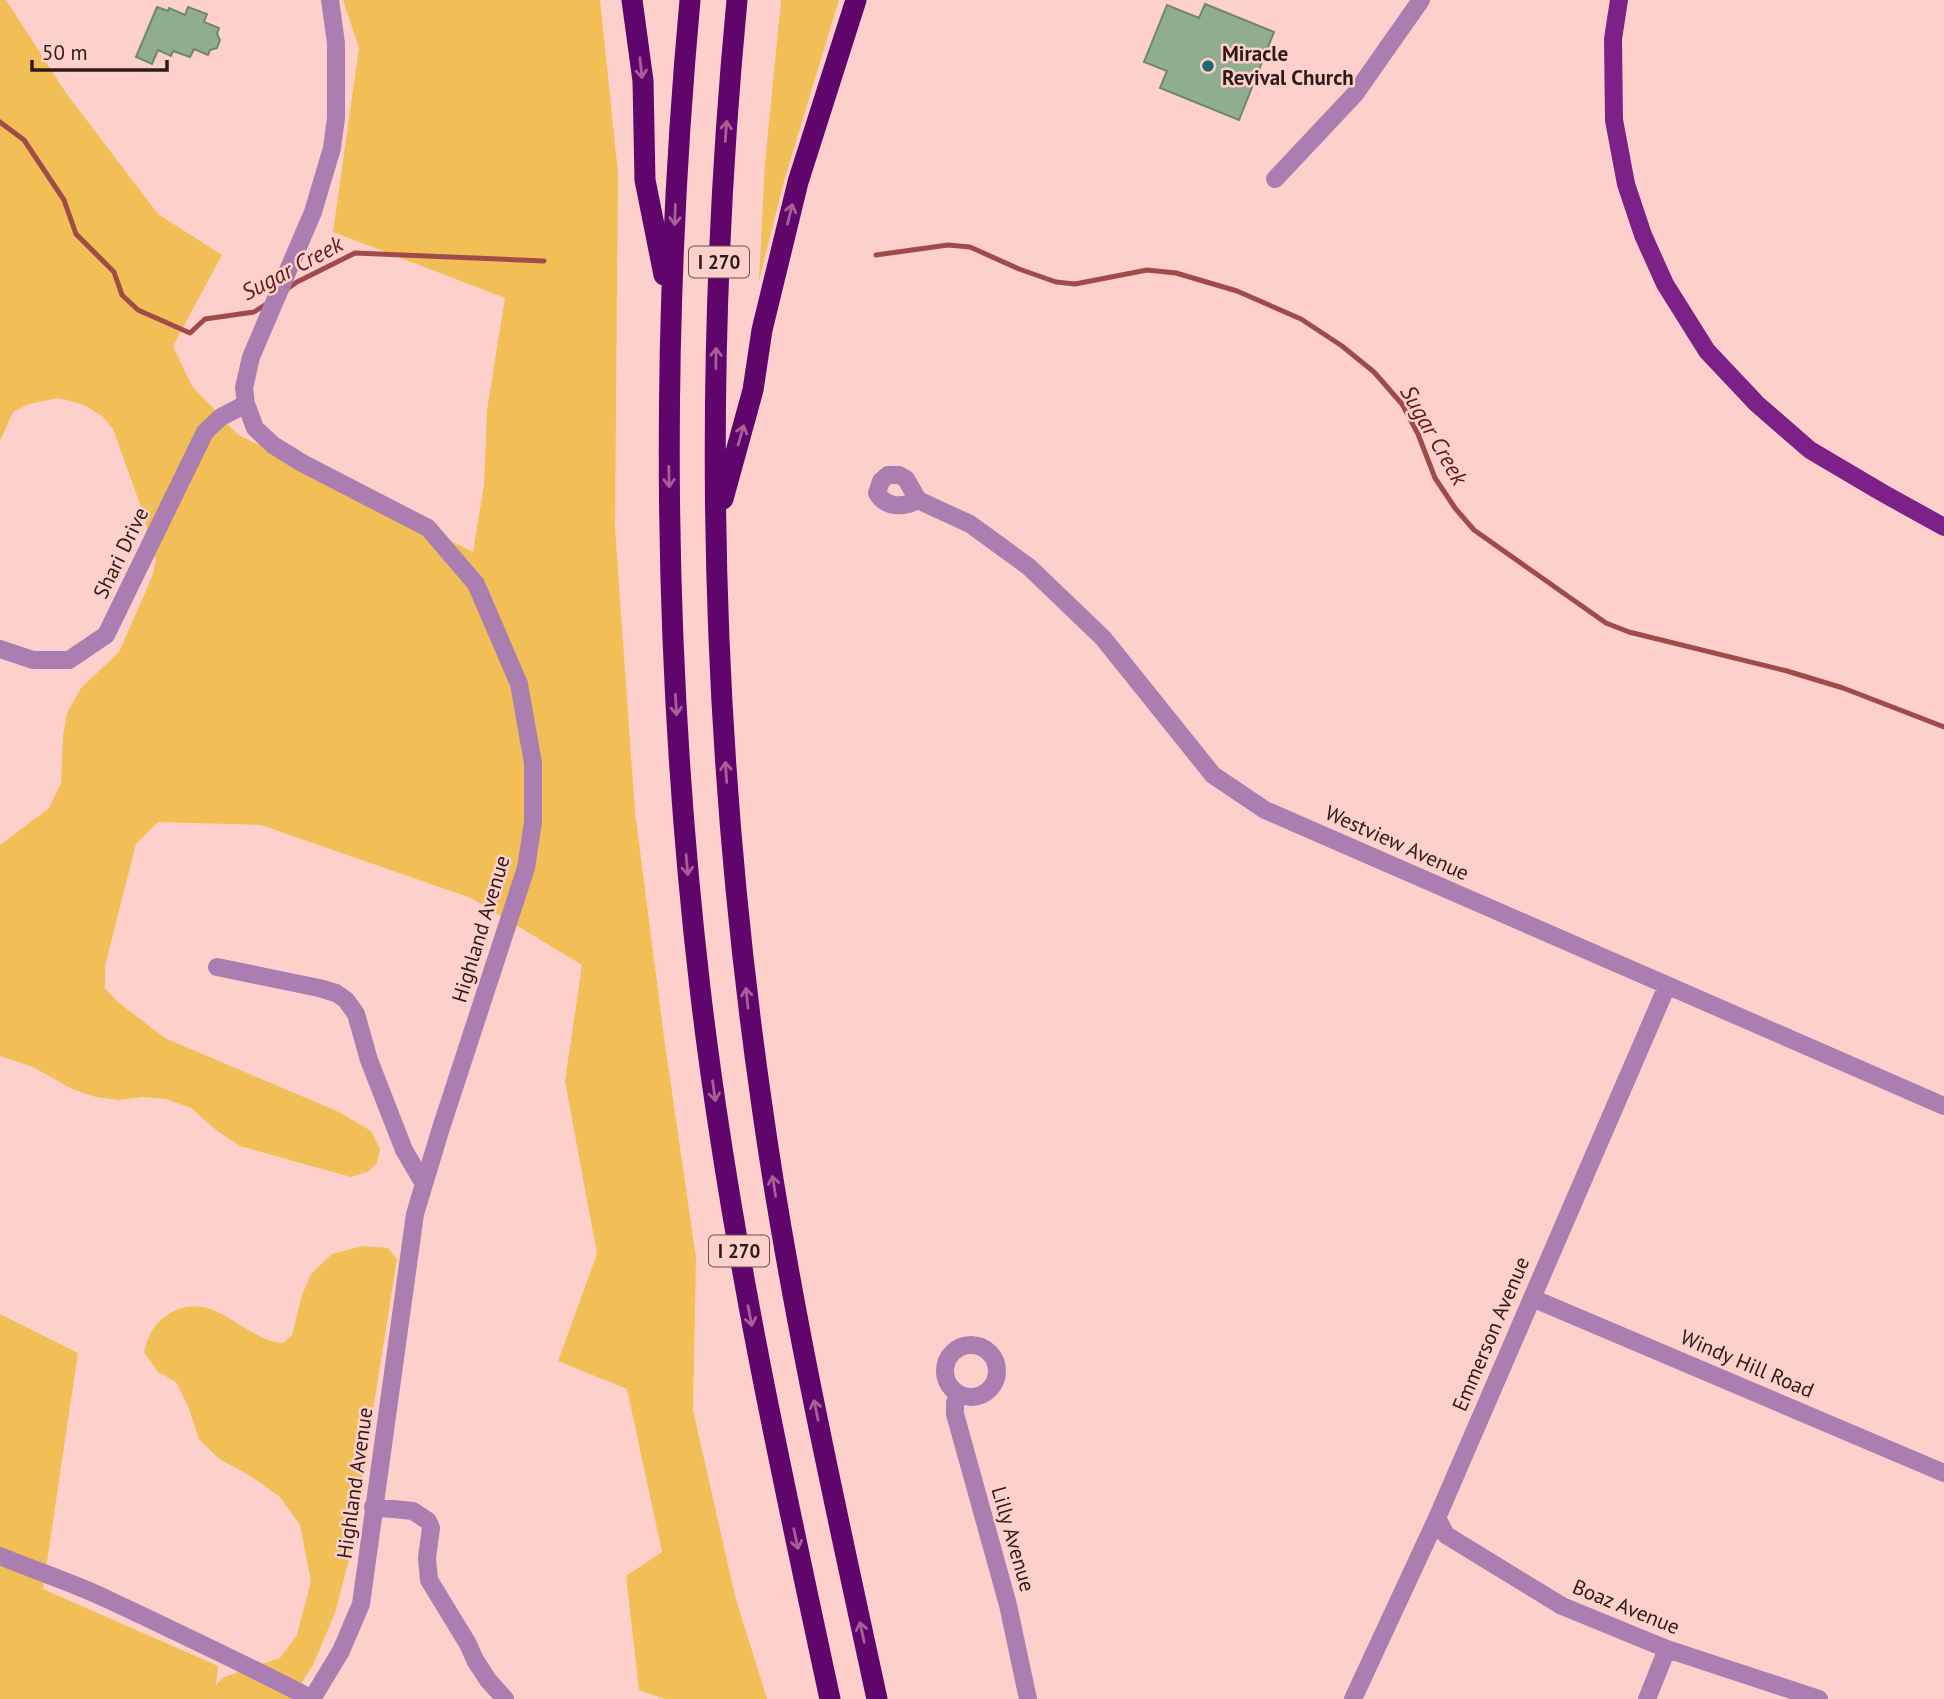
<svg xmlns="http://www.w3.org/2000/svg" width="1944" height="1699" viewBox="0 0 1944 1699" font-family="'PT Sans',sans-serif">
<rect width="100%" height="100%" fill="#fed0cc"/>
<path fill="#f2bf56" d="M0 0H6L66 93 158 214 222 255 173 346 192 386 237 434 473 552 484 485 487 410 505 298 333 232 359 48 343 0H600L618 173 615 528 635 812 664 1037 696 1258 693 1410 735 1596 767 1699H665L639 1690 626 1576 662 1552 627 1389 558 1361 597 1254 565 1081 582 965 471 898 261 825 158 822 136 844 105 966V988L119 1003 165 1038 339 1112 371 1131 380 1149 377 1163 367 1172 351 1177 240 1146 216 1130 191 1108 166 1099 143 1097 119 1100 96 1097 72 1089 33 1067 0 1056V845L49 808 61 783 63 736 67 713 81 688 119 652 152 577 156 560 141 507 113 429 102 416 84 405 59 398 29 404 13 412 0 441Z
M781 0H839L784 181 759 280 765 163Z
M362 1246 388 1248 397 1259 350 1556 335 1613 313 1665 291 1699H0V1314L78 1353 43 1589 218 1666 216 1685 224 1677 280 1658 297 1635 311 1581 300 1525 280 1497 249 1475 219 1459 199 1439 188 1406 176 1382 158 1372 144 1352C149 1333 156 1320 174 1311 216 1291 245 1341 283 1343L292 1335 302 1295 311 1274 332 1254Z"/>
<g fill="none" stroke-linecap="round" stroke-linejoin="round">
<path stroke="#9f4b4a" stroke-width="5" d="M0 122 24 140 64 200 76 234 114 272 122 295 138 310 190 333 205 319 254 312 268 303
M876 255 948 245 970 247 1019 269 1056 282 1075 284 1147 270 1176 273 1237 291 1301 319 1342 346 1374 372 1402 404 1418 434 1435 478 1455 508 1474 530 1606 623 1629 632 1787 671 1843 688 1944 727
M287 289 297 282 355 253 544 261"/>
</g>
<path fill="#91ad8f" stroke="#6d886b" stroke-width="2" d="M1205 4 1274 32 1239 120 1160 88 1167 71 1144 62 1167 5 1199 18Z
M157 7 168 11 169 8 185 15 188 7 207 14 204 22 219 28 217 34 220 40 217 48 210 50 208 55 194 49 190 57 173 51 171 56 158 50 152 64 136 57Z"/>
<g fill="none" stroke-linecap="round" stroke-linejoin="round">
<path stroke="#ab7db0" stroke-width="18" d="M1275 179 1355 94 1421 0
M918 500C903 508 886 508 877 493L881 481 888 475H899L906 479 918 500 970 524 1029 567 1103 638 1213 775 1265 810 1944 1106
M0 649 33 660H69L106 635 205 432 221 417 246 404
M217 967 319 988 336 993 346 1000 356 1014 369 1060 404 1150 424 1184
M1532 1298 1944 1473
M945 1371a26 26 0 1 1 52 0a26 26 0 1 1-52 0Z
M958 1394 955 1403V1414L1008 1605 1028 1699
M373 1507 413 1511 428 1521 431 1528 427 1558 429 1580 468 1644 475 1660 488 1680 505 1699
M1437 1518 1446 1535 1562 1606 1667 1649 1819 1699
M0 1556C36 1571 74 1583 109 1600 177 1632 245 1664 312 1699
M312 1699 341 1651 361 1604 415 1214 441 1128 526 868 533 822V763L519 684 476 584 428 528 302 463 273 445 255 428 246 404 244 388 251 357 313 212 332 148 336 118V43L330 0
M1353 1699 1437 1518 1667 986
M1647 1699 1667 1649"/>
<path stroke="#7b2187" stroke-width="18" d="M1619 0 1613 39 1614 120 1626 184 1643 235 1665 284 1707 351 1757 404 1810 450 1881 492 1944 527"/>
<path stroke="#60056b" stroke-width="21" d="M632 0 643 81 645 180 664 275
M690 0C660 329 662 660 700 988 728 1228 779 1463 830 1699
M737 0C702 366 709 735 761 1099 789 1301 834 1500 877 1699
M723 499 753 390 762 330 798 182 856 0"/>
</g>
<defs><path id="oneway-shaft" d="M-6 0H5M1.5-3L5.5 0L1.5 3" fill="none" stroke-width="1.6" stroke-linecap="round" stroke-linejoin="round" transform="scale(1.75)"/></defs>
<g stroke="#a76097">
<use href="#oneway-shaft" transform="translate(641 68) rotate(84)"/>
<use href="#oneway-shaft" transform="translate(726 131) rotate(-86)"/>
<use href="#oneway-shaft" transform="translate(790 214) rotate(-76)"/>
<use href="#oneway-shaft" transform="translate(675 215) rotate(92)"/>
<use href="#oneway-shaft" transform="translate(716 358) rotate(-89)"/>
<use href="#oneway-shaft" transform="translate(741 435) rotate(-74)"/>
<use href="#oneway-shaft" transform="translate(669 477) rotate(89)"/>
<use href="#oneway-shaft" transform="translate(676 705) rotate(87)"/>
<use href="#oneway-shaft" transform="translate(726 772) rotate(-94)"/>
<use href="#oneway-shaft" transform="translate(687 865) rotate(85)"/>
<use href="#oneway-shaft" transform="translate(747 998) rotate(-96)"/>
<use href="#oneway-shaft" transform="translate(714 1091) rotate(82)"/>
<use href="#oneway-shaft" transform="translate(774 1186) rotate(-99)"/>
<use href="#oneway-shaft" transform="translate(750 1316) rotate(79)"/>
<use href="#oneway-shaft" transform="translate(816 1410) rotate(-102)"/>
<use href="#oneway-shaft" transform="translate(796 1539) rotate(78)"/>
<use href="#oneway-shaft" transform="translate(862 1632) rotate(-102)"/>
</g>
<circle fill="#1c696f" stroke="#fed0cc" stroke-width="2.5" cx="1208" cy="66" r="7"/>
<g text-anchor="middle" stroke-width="5" stroke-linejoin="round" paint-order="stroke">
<g fill="#fed0cc" stroke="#6b514f" stroke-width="2">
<rect x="689" y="246.5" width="60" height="31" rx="5"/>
<rect x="709" y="1235.5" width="60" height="31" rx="5"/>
</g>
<g font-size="19" font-weight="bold" fill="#2c1b1a">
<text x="719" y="269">I 270</text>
<text x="739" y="1258">I 270</text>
</g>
<g font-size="21" font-weight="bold" fill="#2c1b1a" stroke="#fed0cc" text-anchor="start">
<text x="1222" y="61">Miracle<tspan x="1222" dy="24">Revival Church</tspan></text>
</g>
<g font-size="21" fill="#2c1b1a" stroke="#fed0cc">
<text transform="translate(121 553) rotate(-64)" y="7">Shari Drive</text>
<text transform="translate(1397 843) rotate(24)" y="7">Westview Avenue</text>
<text transform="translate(481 929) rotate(-73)" y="7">Highland Avenue</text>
<text transform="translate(1491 1334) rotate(-67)" y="7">Emmerson Avenue</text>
<text transform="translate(1747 1364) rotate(23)" y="7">Windy Hill Road</text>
<text transform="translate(355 1483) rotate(-82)" y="7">Highland Avenue</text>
<text transform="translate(1013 1539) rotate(74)" y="7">Lilly Avenue</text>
<text transform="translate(1626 1607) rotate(22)" y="7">Boaz Avenue</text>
</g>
<g font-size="23" font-style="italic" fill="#60181a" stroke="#fed0cc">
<text transform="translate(292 268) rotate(-28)" y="8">Sugar Creek</text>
<text transform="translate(1434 435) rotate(60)" y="8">Sugar Creek</text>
</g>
</g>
<path d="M32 60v10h135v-10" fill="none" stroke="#2c1b1a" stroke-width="3.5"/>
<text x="42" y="60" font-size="21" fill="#2c1b1a" stroke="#fed0cc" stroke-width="5" paint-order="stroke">50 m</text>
</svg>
